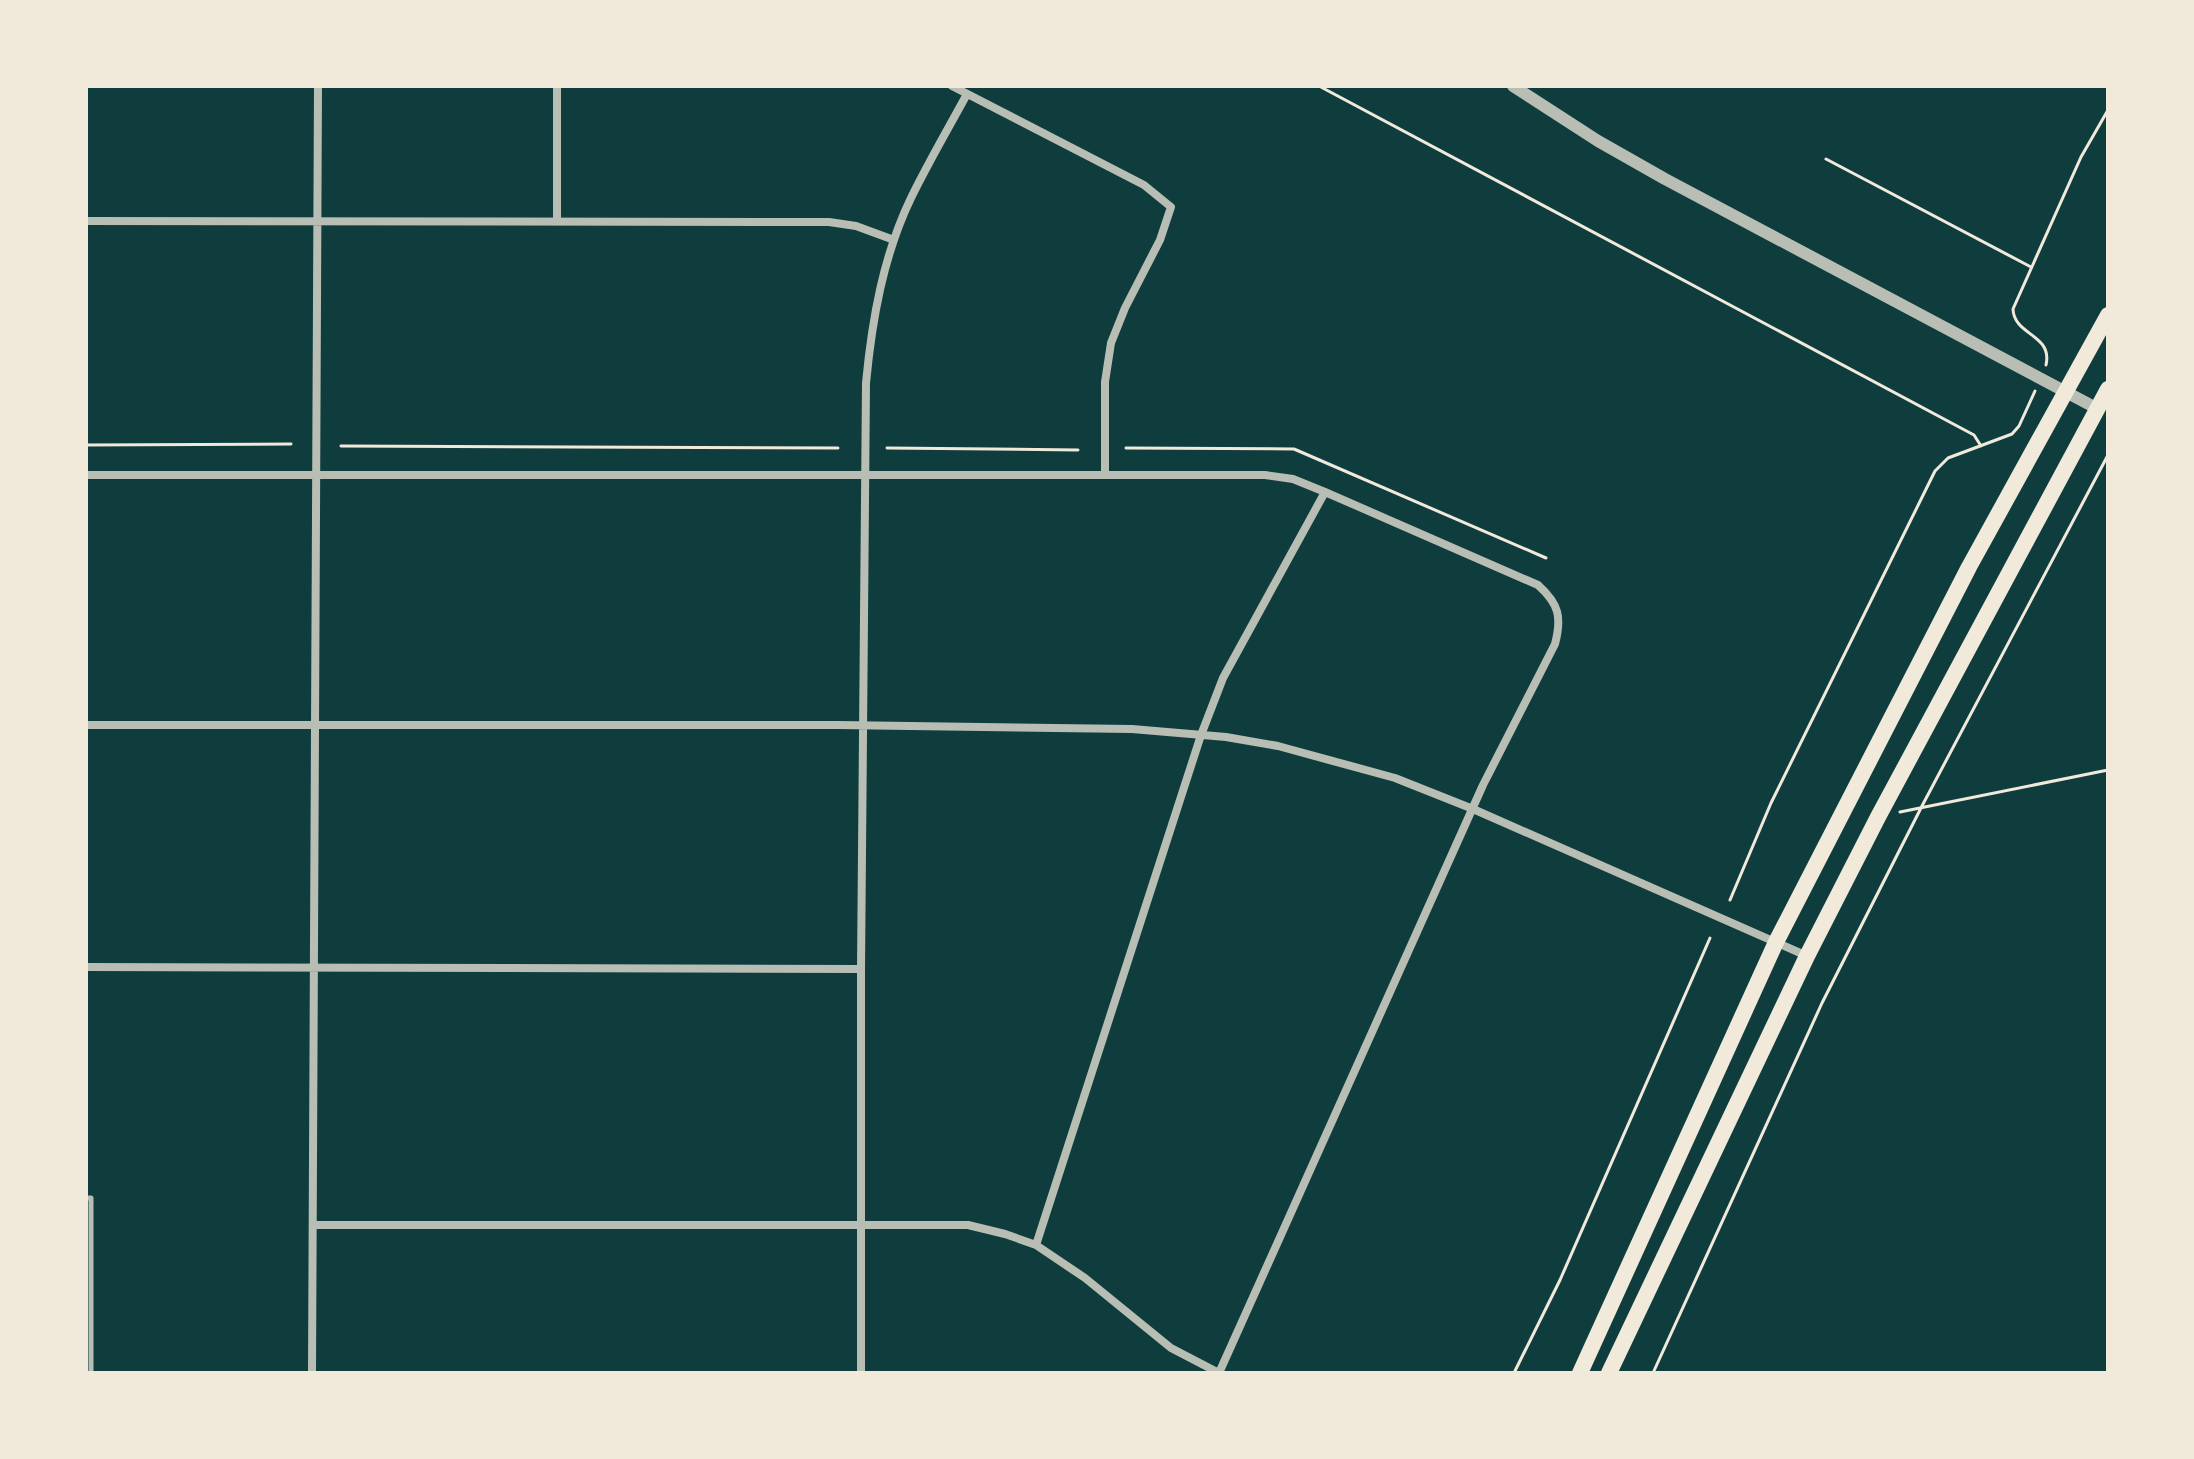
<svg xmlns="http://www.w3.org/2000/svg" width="2194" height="1459" viewBox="0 0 2194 1459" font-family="'Open Sans',sans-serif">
<rect width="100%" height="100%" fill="#0f3d3e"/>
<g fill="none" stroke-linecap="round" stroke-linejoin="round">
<path stroke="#f1e9da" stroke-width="3" d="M1319 86 1974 435 1981 446
M1826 159 2031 267
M2046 365C2053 334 2014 336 2013 309L2081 157 2108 110
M86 445 291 444
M341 446 838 448
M887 448 1078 450
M1126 448 1294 449 1546 558
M1900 812 2108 770
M1730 900 1771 803 1935 471 1948 458 2012 434 2019 426 2035 391
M1514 1373 1560 1280 1710 938
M1653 1373 1822 1003 1922 806 2108 455"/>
<path stroke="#b8beb3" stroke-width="5" d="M86 1198H91V1373"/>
<path stroke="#b8beb3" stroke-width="8" d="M952 86 1144 185 1171 207 1160 240 1125 308 1111 343 1105 382V475
M86 221 829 222 856 226 894 240
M557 221V86
M86 475H1265L1293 479 1325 492 1538 585C1559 604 1562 617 1555 644L1483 785 1219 1373
M86 725H838L1132 729 1226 737 1278 746 1395 778 1473 809 1807 956
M86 967 861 969
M313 1225H968L1005 1234 1036 1245 1085 1278 1171 1348 1219 1373
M1036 1245 1201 735 1223 678 1325 492
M312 1373 318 86
M861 1373V969L866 383C872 320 883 256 911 198 928 163 948 129 967 94"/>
<path stroke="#b8beb3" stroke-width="12" d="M1513 86 1598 141 1665 179 2098 409"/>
<path stroke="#f1e9da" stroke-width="16" d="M1580 1373 1776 942 1969 567 2108 315
M1609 1373 1807 956 1878 817 2108 389"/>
</g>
<rect width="2194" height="1459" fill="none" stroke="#f1e9da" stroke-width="176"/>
</svg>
